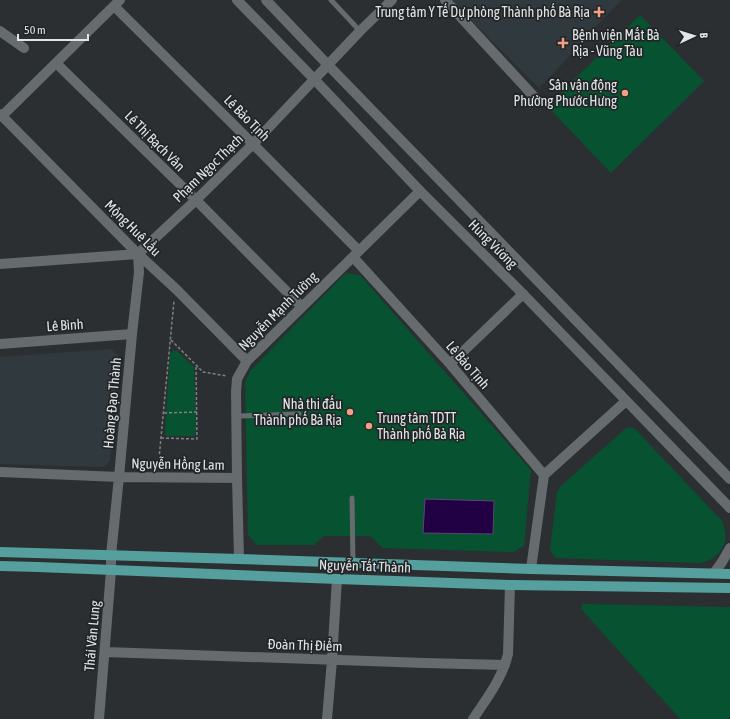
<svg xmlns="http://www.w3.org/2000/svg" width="730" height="719" viewBox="0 0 730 719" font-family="'Asap Condensed',sans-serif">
<rect width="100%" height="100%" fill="#2b2f31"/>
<path fill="#303a3e" d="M451 0H622L599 23 564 62 539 88Z
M111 349 120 357 110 461 104 467 0 464V357Z"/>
<path fill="#075231" d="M640 15 704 81 611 173 547 106Z
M346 273 360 275 531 470 524 546 513 552 383 548 370 536H324L314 545H257L248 535 245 382 251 370Z
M174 350 177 351 194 367 196 431 195 435 194 436H166L165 433 170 353Z
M630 427 635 429 723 522C724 528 726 536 725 542 721 554 711 562 699 563L556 558 552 553 550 549 557 492 562 485 625 429Z
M582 604 730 607V716L728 719H680L581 609Z"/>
<path fill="#210144" stroke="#5b4575" d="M425 499 494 501 493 534 423 533Z"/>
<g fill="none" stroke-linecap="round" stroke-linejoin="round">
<path stroke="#7e8283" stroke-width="1.5" stroke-dasharray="3 2" stroke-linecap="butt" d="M171 340 203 372 227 376
M164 413 197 412
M161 438 197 439 196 366
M158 469 174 301"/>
<path stroke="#666b6d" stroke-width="5" d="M331 0 360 31
M237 416 299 414
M352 498 353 563"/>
<path stroke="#666b6d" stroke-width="10" d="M445 0 538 101
M114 6 253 144 359 251
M0 31 24 48
M56 63 196 200 302 307
M0 114 138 254 176 289 247 361
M2 116 120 0
M353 257 450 364 544 475
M0 264 138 254 196 200 253 144 360 31 392 0
M0 344 132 334
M450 364 523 294
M0 472 119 477 237 478
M239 559 237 478 236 392 237 379 247 361 420 191
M531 569 544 475 626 401
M105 652 425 663 505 665
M99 719 111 571V555L119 477 132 334 139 272 138 254
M327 719 332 660 337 579
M473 719C487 698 502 679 508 654L510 585"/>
<path stroke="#666b6d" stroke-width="10" d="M237 0 314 79 420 191 523 294 730 508
M266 0 328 65 730 479
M714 573 722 562 730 548"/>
<path stroke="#559f9e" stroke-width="10" d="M0 552 239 559 531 569 730 574
M0 566 38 567 337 579 510 585 730 588"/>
</g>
<g fill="#f2a080" stroke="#222527" stroke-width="1.5">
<path d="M597 6h4v4h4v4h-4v4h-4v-4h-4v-4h4z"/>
<path d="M561 37h4v4h4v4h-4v4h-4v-4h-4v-4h4z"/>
<circle cx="625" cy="93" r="4"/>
<circle cx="350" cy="412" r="4"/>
<circle cx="369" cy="426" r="4"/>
</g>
<g text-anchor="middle" stroke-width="3.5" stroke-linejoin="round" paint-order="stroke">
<g font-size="14" fill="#e2e5e6" stroke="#222527" text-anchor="end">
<text x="590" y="17">Trung tâm Y Tế Dự phòng Thành phố Bà Rịa</text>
<text x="572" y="40" text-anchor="start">Bệnh viện Mắt Bà<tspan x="572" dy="16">Rịa - Vũng Tàu</tspan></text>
<text x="617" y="90">Sân vận động<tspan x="617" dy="16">Phường Phước Hưng</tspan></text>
<text x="342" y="409">Nhà thi đấu<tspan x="342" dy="16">Thành phố Bà Rịa</tspan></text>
<text x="377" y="423" text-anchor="start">Trung tâm TDTT<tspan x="377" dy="16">Thành phố Bà Rịa</tspan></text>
</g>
<g font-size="14" fill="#e2e5e6" stroke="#222527">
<text transform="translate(247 118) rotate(45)" y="5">Lê Bảo Tịnh</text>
<text transform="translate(155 141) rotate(45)" y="5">Lê Thị Bạch Vân</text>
<text transform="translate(208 168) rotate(-44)" y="5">Phạm Ngọc Thạch</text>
<text transform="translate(133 228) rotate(45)" y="5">Mộng Huê Lầu</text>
<text transform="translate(493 244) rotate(45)" y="5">Hùng Vương</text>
<text transform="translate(278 311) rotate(-45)" y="5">Nguyễn Mạnh Tường</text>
<text transform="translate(65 325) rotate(-4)" y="5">Lê Bình</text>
<text transform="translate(468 365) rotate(49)" y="5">Lê Bảo Tịnh</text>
<text transform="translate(112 403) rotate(-85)" y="5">Hoàng Đạo Thành</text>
<text transform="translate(178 464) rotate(1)" y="5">Nguyễn Hồng Lam</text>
<text transform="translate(365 566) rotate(2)" y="5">Nguyễn Tất Thành</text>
<text transform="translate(92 636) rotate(-85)" y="5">Thái Văn Lung</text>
<text transform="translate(305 645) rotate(2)" y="5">Đoàn Thị Điểm</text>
</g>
</g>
<g transform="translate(694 36) rotate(86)" stroke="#222527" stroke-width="3" paint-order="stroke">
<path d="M0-3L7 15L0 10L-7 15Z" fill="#e2e5e6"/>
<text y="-6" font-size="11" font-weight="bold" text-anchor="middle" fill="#e2e5e6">B</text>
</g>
<path d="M18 34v6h70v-6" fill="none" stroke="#e2e5e6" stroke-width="2"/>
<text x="24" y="34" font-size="12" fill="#e2e5e6" stroke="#222527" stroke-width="3" paint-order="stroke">50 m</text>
</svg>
